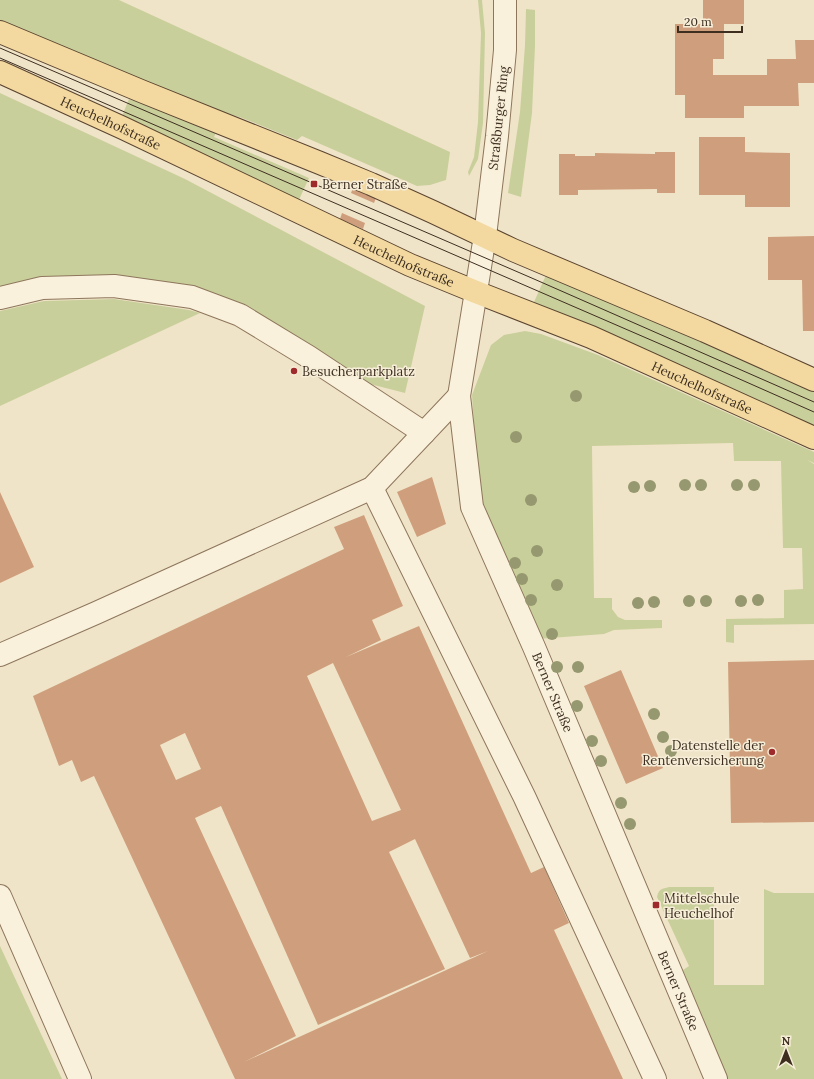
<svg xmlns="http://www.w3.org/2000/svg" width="814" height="1079" viewBox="0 0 814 1079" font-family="Lora,serif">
<rect width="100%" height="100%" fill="#f0e4c8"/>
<path fill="#c9cf9b" d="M0 0H119L450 152 446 180 430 185 417 186 302 136 297 140 242 118 196 103 0 20Z
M478 0H482L485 33 483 123 478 159 469 176 468 172 474 157 478 122 481 33Z
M526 9 535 10V46L532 113 521 197 508 193 520 112 525 45Z
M0 93 185 179 425 306 405 393 366 383 229 302 0 290Z
M129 99 184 119 218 128 214 137 309 178 298 202 122 116Z
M546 275 814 390V428L762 402 534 302Z
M114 299 189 310 200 313 0 406V311L44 301Z
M525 331 541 334 598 355 814 452V463L807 460 814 464V624L734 625V643L726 642V619L784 618V590L803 589 802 548H783L781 461H734L733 443 592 446 594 598H612V609L618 617 625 620H662V628L614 630 604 634 537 639 479 505 472 395 491 345 504 335Z
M669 887H714V985H764V889L774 893H814V1079H728L683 970 689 966 657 897C659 888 662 889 669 887Z
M0 946 62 1079H0Z"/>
<path fill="#cf9f7d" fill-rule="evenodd" d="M703 0H744V24H724V59H713V75H767V59H796L795 40H814V83H798L799 106H744V118H685V95H675V24H703Z
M699 137H745V152L790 153V207H745V195H699Z
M655 152H675V193H657V189L578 190V195H559V154H575V156H595V153L655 154Z
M353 188 376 198 374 203 351 193Z
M342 213 365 223 363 229 340 219Z
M814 236V331H803L802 280H768V237Z
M432 477 446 524 417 537 397 492Z
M0 492 34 567 0 583Z
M364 515 403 606 372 620 381 640 346 657 419 626 531 873 544 867 569 923 554 930 623 1079H235L94 776 81 782 72 760 59 766 33 696 344 549 334 527ZM333 663 401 810 372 821 307 676ZM185 733 201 769 176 780 160 745ZM221 806 318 1025 445 969 389 852 415 839 470 958 488 951 244 1062 296 1036 195 818Z
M814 660V822L731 823 728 662Z
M621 670 663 768 626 784 584 686Z"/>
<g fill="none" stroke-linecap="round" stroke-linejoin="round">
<g stroke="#8d765c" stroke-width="24">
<g id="minor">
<path id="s1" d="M505 0V50L497 136 485 236 459 396 472 507 534 647 716 1079"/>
<path d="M0 298 42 288 114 286 192 297 240 315 309 357 424 433"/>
<path d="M372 488 524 796 655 1079"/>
<path d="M0 655 96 613 372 488 459 396"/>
<path d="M0 896 80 1079"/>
</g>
</g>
<g stroke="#5b4430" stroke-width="24">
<g id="major">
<path d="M0 32 141 91 320 163 371 184 433 212 513 250 705 331 814 380"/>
<path id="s2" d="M0 72 123 128 410 265 476 292 591 337 814 438"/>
</g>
</g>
<use href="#minor" stroke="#faf1dc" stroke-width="22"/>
<use href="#major" stroke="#f3d9a0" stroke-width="22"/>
<path stroke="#3d2e20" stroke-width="1" d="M0 48 534 279 814 402
M0 58 674 350 814 412"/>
</g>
<g fill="#96986f">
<circle cx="576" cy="396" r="6"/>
<circle cx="516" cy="437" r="6"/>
<circle cx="685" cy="485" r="6"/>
<circle cx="701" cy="485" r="6"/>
<circle cx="737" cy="485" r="6"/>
<circle cx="754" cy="485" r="6"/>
<circle cx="650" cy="486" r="6"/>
<circle cx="634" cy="487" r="6"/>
<circle cx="531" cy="500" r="6"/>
<circle cx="537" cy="551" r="6"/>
<circle cx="515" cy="563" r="6"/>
<circle cx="522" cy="579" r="6"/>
<circle cx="557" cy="585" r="6"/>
<circle cx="531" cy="600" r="6"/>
<circle cx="758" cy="600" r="6"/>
<circle cx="689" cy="601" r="6"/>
<circle cx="706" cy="601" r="6"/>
<circle cx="741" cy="601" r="6"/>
<circle cx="654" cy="602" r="6"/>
<circle cx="638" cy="603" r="6"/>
<circle cx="552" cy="634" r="6"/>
<circle cx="557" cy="667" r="6"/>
<circle cx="578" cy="667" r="6"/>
<circle cx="577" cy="706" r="6"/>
<circle cx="654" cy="714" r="6"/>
<circle cx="663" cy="737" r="6"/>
<circle cx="592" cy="741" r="6"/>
<circle cx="671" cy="751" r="6"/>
<circle cx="601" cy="761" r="6"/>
<circle cx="621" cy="803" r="6"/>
<circle cx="630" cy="824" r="6"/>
</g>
<g fill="#9e2a2b" stroke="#f7eed8" stroke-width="1.5">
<rect x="310" y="180" width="8" height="8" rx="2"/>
<circle cx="294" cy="371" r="4"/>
<circle cx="772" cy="752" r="4"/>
<rect x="652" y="901" width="8" height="8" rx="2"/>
</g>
<g text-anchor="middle" stroke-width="3" stroke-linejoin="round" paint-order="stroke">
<g font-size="13" fill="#3d2e20" stroke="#f7eed8">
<text transform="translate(498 118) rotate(-84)" y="5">Straßburger Ring</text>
<text dy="5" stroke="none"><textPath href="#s2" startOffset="122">Heuchelhofstraße</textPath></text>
<text dy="5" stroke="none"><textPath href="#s2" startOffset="446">Heuchelhofstraße</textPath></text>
<text dy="5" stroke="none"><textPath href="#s2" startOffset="770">Heuchelhofstraße</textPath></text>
<text dy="5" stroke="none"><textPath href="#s1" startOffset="713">Berner Straße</textPath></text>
<text dy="5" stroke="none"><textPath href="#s1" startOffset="1037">Berner Straße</textPath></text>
</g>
<g font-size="13" fill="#3d2e20" stroke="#f7eed8" text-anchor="start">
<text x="322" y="189">Berner Straße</text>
<text x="302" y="376">Besucherparkplatz</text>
<text x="764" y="750" text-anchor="end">Datenstelle der<tspan x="764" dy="15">Rentenversicherung</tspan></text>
<text x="664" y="903">Mittelschule<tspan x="664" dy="15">Heuchelhof</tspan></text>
</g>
</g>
<g transform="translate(786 1051)" stroke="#f7eed8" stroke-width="3" paint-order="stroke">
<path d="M0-3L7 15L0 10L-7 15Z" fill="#3d2e20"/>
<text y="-6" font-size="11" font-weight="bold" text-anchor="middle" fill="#3d2e20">N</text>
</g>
<path d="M678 26v6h64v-6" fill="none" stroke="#3d2e20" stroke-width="2"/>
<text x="684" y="26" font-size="12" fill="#3d2e20" stroke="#f7eed8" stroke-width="3" paint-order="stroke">20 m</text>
</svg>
